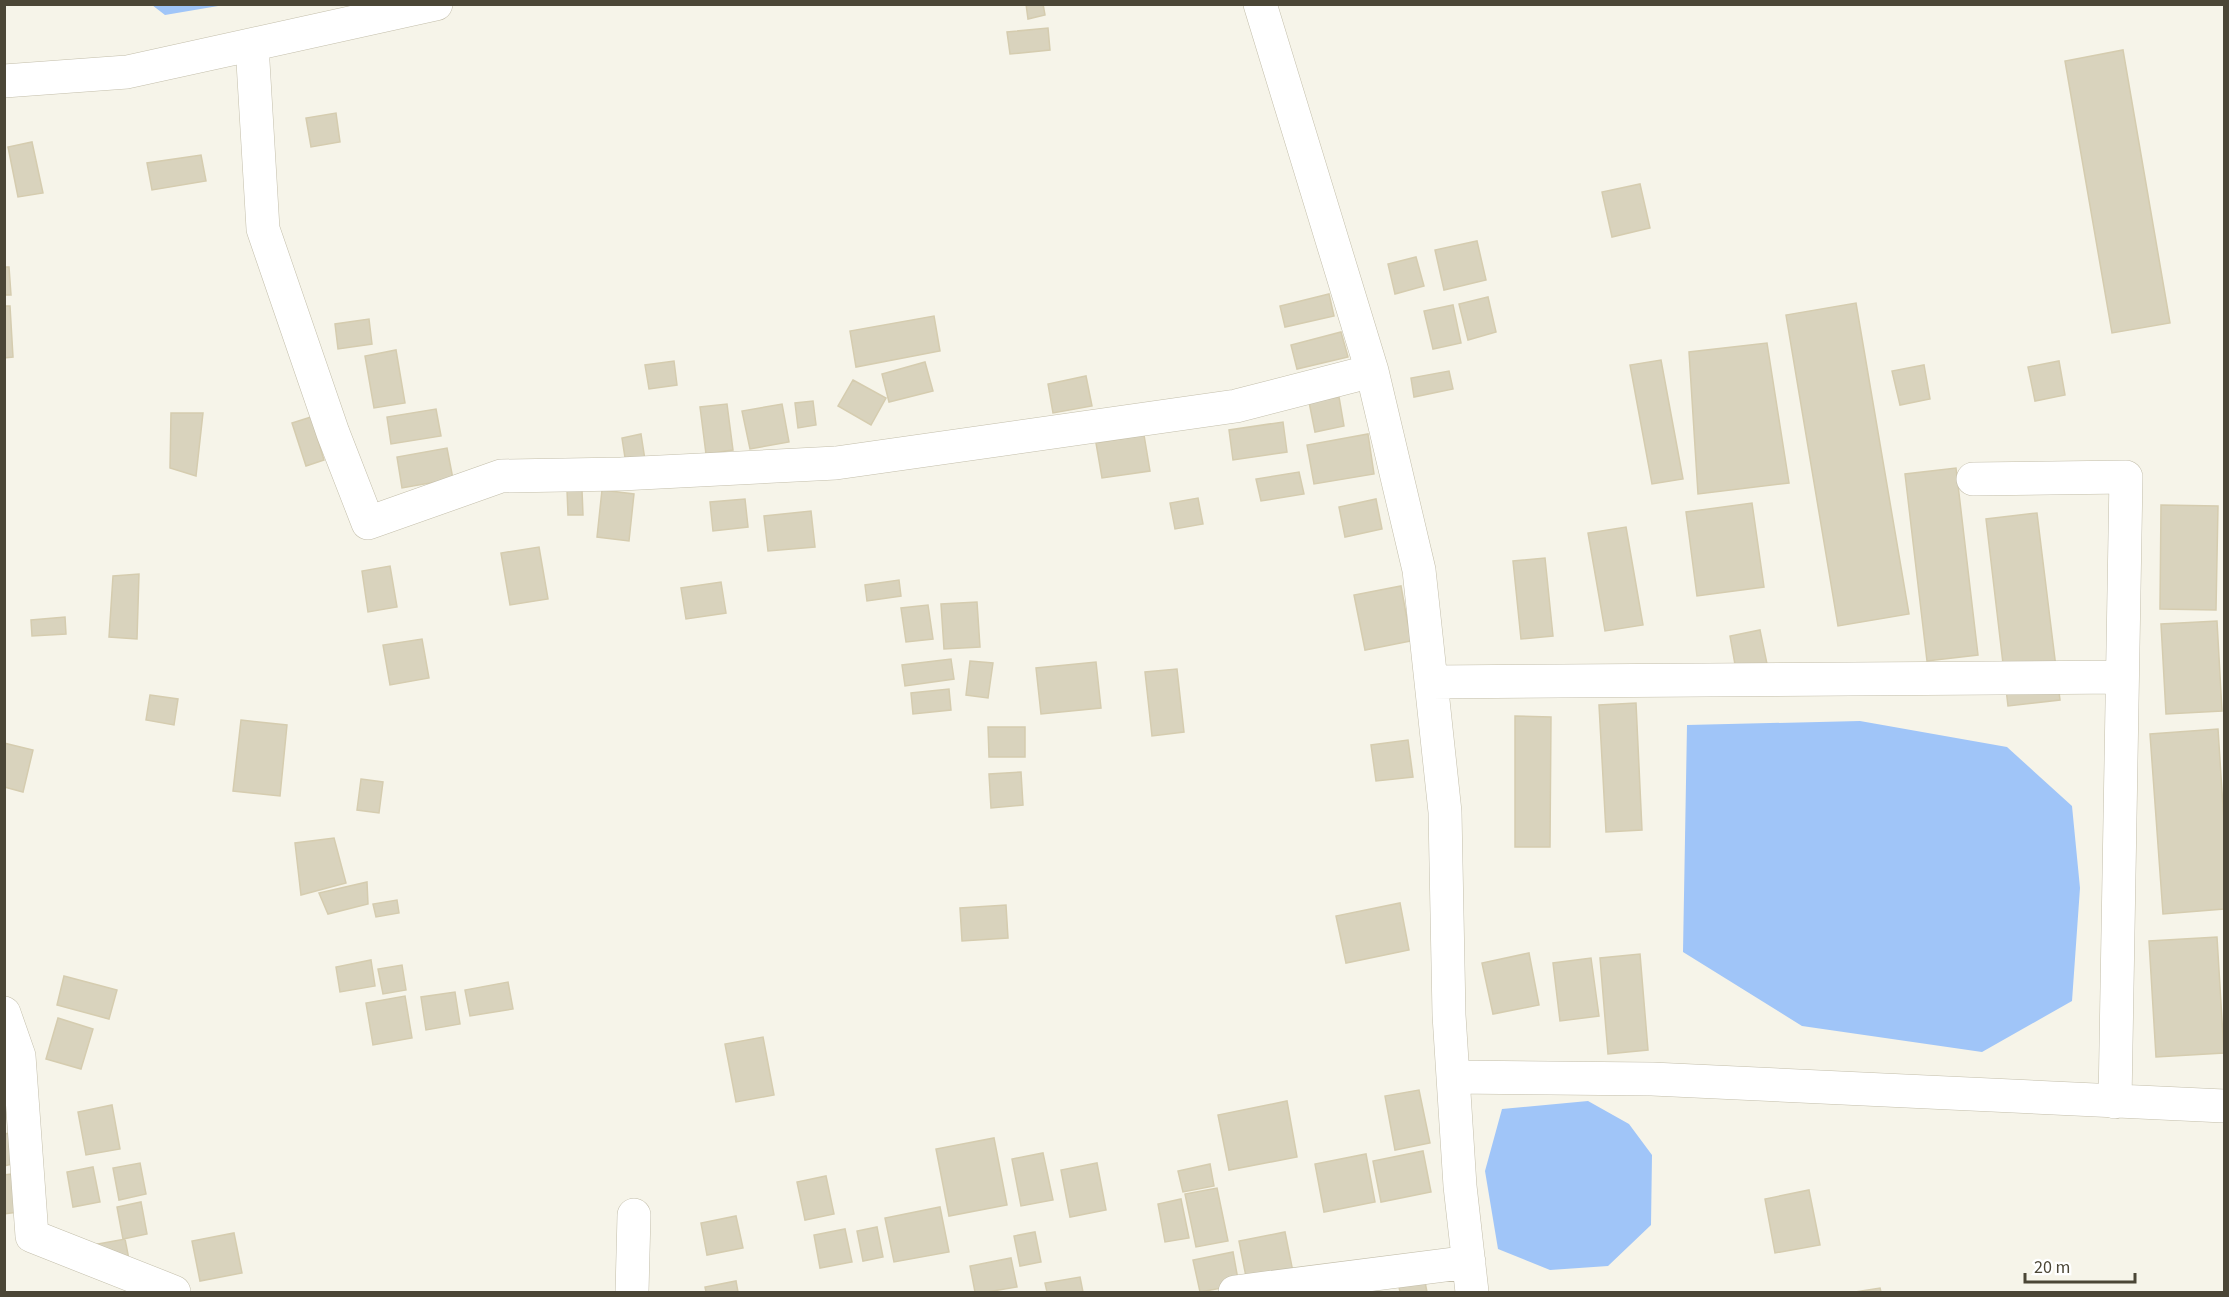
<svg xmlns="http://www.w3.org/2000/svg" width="2229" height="1297" viewBox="0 0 2229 1297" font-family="'Source Sans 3',sans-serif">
<rect width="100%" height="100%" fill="#f6f4e9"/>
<path fill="#a0c5f8" d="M152 5H224L165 15Z
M1860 721 2007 747 2072 806 2080 888 2072 1001 1982 1052 1802 1026 1683 952 1687 725Z
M1588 1101 1629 1124 1652 1155 1651 1225 1608 1266 1550 1270 1498 1249 1485 1171 1502 1109Z"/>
<path fill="#d9d3bd" stroke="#d5ccaf" stroke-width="1.5" d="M1026 4H1043L1045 15 1028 19Z
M1048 28 1050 50 1010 54 1007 32Z
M2123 50 2170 323 2112 333 2065 61Z
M336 113 340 142 311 147 306 118Z
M32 142 43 193 18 197 8 147Z
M201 155 206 181 152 190 147 163Z
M1640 184 1650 228 1612 237 1602 192Z
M1477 241 1486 280 1444 290 1435 250Z
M1416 257 1424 286 1395 294 1388 264Z
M4 267H9L11 295H4Z
M1329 294 1334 316 1285 327 1280 306Z
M1488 297 1496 332 1468 340 1459 304Z
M1856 303 1909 614 1838 626 1786 315Z
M1453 305 1461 343 1433 349 1424 311Z
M4 306H10L13 357 4 358Z
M934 316 940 351 856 367 850 331Z
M369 319 372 344 338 349 335 324Z
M1341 332 1348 357 1297 369 1291 345Z
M1767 343 1789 483 1698 494 1689 352Z
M396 350 405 403 374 408 365 356Z
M1661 360 1683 479 1652 484 1630 365Z
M674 361 677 385 649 389 645 365Z
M2059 361 2065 395 2035 401 2028 367Z
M925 362 933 391 889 402 882 374Z
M1924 365 1930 399 1900 405 1892 371Z
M1449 371 1453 389 1414 397 1411 378Z
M1086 376 1092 406 1053 413 1048 384Z
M853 380 886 398 871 425 838 406Z
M1339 397 1344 426 1315 432 1309 402Z
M813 401 816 425 798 428 795 403Z
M727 404 733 450 706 454 700 407Z
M782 404 789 442 750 449 742 411Z
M436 409 441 436 391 444 387 417Z
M171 413H203L196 476 170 468Z
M311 417 324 460 306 466 292 423Z
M1283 422 1287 452 1233 460 1229 430Z
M641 434 645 460 626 464 622 438Z
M1368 434 1374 474 1314 484 1307 445Z
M1144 435 1150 471 1102 478 1096 443Z
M447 448 453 479 402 488 397 457Z
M1956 468 1978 655 1927 661 1905 474Z
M1299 472 1304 494 1261 501 1256 479Z
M567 490H582L583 515H568Z
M602 490 634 494 629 541 597 537Z
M1198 498 1203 524 1175 529 1170 503Z
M745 499 748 527 713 531 710 502Z
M1376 499 1382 529 1345 537 1339 507Z
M1752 503 1764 587 1697 596 1686 512Z
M2161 505 2218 506 2216 610 2160 609Z
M811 511 815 547 768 551 764 516Z
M2037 513 2060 700 2008 706 1986 519Z
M1626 527 1643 625 1605 631 1588 533Z
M539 547 548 599 510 605 501 553Z
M1545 558 1553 636 1521 639 1513 561Z
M390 566 397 607 368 612 362 571Z
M139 574 137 639 109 637 113 576Z
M899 580 901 596 867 601 865 585Z
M721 582 726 613 686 619 681 588Z
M1401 586 1411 641 1365 650 1354 595Z
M977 602 980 647 944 649 941 604Z
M928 605 933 639 906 642 901 608Z
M65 617 66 634 32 636 31 620Z
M2217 621 2222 711 2166 714 2161 624Z
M1760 630 1767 664 1736 670 1730 636Z
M422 639 429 678 390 685 383 645Z
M951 659 954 679 905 686 902 665Z
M970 661 993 663 988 698 966 695Z
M1096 662 1101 708 1041 714 1036 668Z
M1177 669 1184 732 1152 736 1145 672Z
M949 689 951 710 913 714 911 693Z
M150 695 178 699 174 725 146 720Z
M1636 703 1642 830 1606 832 1599 705Z
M1515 716 1551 717 1550 847H1515Z
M241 720 287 725 280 796 233 791Z
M988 727H1025V757H989Z
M2218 729 2224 822V909L2163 914 2150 734Z
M1408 740 1413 777 1376 781 1371 745Z
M4 743 33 750 23 792 4 787Z
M1021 772 1023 805 991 808 989 774Z
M361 779 383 782 379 813 357 810Z
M334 838 346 883 301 895 295 843Z
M367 882 368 904 328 914 319 893Z
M397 900 399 913 376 917 373 904Z
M1400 903 1409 950 1346 963 1336 916Z
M1006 905 1008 938 962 941 960 908Z
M2217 937 2224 1053 2156 1057 2149 941Z
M1529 953 1539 1005 1493 1014 1482 963Z
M1640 954 1648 1050 1608 1054 1600 958Z
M1591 958 1599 1016 1560 1021 1553 963Z
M371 960 375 986 340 992 336 967Z
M402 965 406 990 383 994 378 969Z
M64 976 117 990 109 1019 57 1005Z
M508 982 513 1009 470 1016 465 990Z
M455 992 460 1024 426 1030 421 997Z
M405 996 412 1038 373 1045 366 1003Z
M58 1018 93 1029 81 1069 46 1059Z
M763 1037 774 1095 736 1102 725 1044Z
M1419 1090 1430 1143 1395 1150 1385 1096Z
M1287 1101 1297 1157 1229 1170 1218 1115Z
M112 1105 120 1149 86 1155 78 1112Z
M10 1133 16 1163 4 1166V1134Z
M994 1138 1007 1205 949 1216 936 1149Z
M1423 1151 1431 1192 1381 1202 1373 1161Z
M1043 1153 1053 1200 1021 1206 1012 1159Z
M1366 1154 1375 1202 1324 1212 1315 1164Z
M140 1163 146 1194 119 1200 113 1168Z
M1097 1163 1106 1210 1070 1217 1061 1170Z
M1210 1164 1214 1186 1183 1192 1178 1171Z
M93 1167 100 1202 73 1207 67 1172Z
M11 1174 18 1212 4 1214V1175Z
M826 1176 834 1214 805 1220 797 1182Z
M1217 1188 1228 1241 1196 1247 1185 1194Z
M1809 1190 1820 1245 1775 1253 1765 1199Z
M1181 1199 1189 1238 1165 1242 1158 1204Z
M141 1202 147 1234 123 1239 117 1207Z
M940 1207 949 1252 894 1262 885 1218Z
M736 1216 743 1248 707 1255 701 1223Z
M877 1227 883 1257 863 1261 857 1231Z
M845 1229 852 1262 820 1268 814 1235Z
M1035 1232 1041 1262 1020 1266 1014 1236Z
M1285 1232 1296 1287 1249 1292 1239 1241Z
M234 1233 242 1273 200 1281 192 1241Z
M125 1239 132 1275 98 1244Z
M1233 1252 1239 1285 1200 1292 1193 1260Z
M1011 1258 1017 1287 987 1292H975L970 1266Z
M1423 1272 1427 1292H1400L1397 1277Z
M1080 1277 1083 1292H1047L1045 1283Z
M736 1281 738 1292H706L705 1287Z
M1880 1288 1881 1292H1855Z"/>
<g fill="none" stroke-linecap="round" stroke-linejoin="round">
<g stroke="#c3beaa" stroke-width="34">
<path id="minor" d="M1260 4 1372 371 1419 570 1445 812 1449 1015 1460 1186 1472 1292
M252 45 263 229 333 433 368 523 501 476 621 474 836 463 1236 406 1372 371
M4 81 127 72 436 4
M1973 479 2126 477 2115 1102
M1431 682 2122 677
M4 1013 19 1056 32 1236 174 1292
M1453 1077 1652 1079 2224 1106
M632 1292 634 1215
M1235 1292 1469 1262"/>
</g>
<use href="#minor" stroke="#fff" stroke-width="33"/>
</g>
<rect width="2229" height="1297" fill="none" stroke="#4b4636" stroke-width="12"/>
<path d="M2025 1273v9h110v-9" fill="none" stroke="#4b4636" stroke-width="3"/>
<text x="2034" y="1273" font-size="18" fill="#4b4636" stroke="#ffffff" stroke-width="4.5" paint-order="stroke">20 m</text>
</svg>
